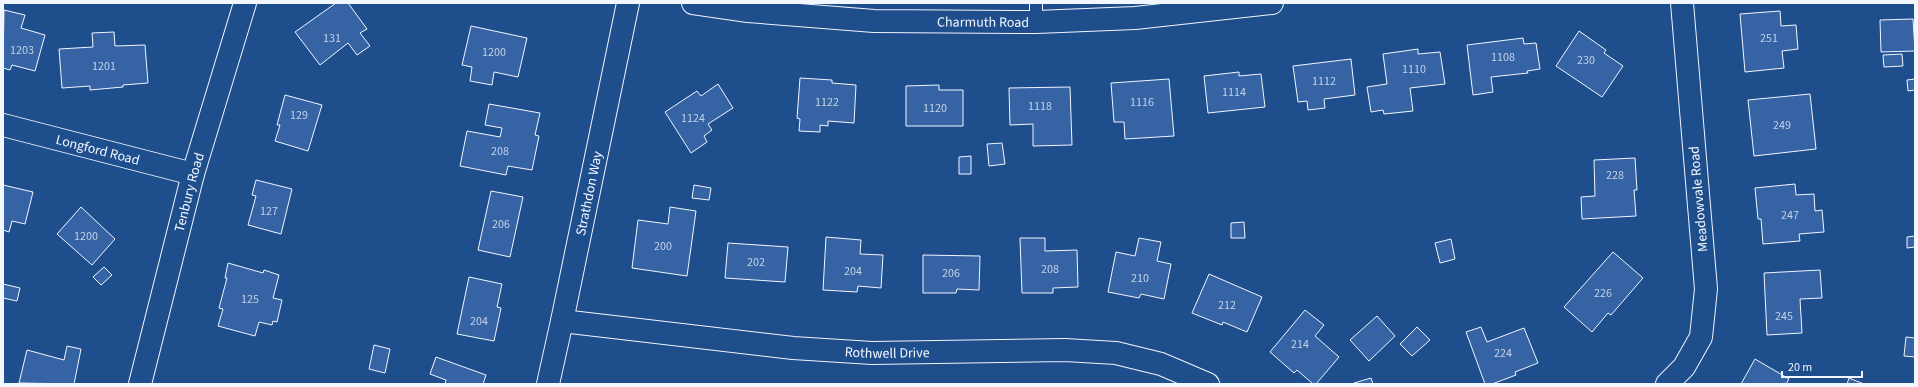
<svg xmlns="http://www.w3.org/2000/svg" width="1918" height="387" viewBox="0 0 1918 387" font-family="'Source Sans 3',sans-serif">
<rect width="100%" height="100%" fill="#1f4e8c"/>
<path fill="#3563a3" stroke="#f2f6ff" d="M336 3H348L367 29 360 33 370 46 357 55 348 43 320 65 295 32Z
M4 10 25 15 21 28 45 35 35 71 12 65 10 70 3 68Z
M1780 11 1781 26 1796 25 1798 49 1782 51 1784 68 1745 72 1740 14Z
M1913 19 1915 51 1881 52 1880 20Z
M471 26 527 38 518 77 494 72 492 85 470 81 472 67 462 65Z
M1579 31 1606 50 1604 53 1623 66 1602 97 1556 66Z
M114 32 115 46 145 45 148 83 123 85V87L90 90V86L62 88 59 49 93 47 92 33Z
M1523 38 1524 44 1536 43 1540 69 1527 71 1528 73 1491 77 1493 92 1473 95 1467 45Z
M1418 49V54L1440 52 1445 84 1410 88 1413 111 1384 114 1383 110 1371 112 1367 87 1387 84 1383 54Z
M1902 54 1903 66 1884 67 1883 55Z
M1351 59 1355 95 1324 99 1325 108 1308 110 1307 101 1298 102 1293 66Z
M1239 72V76L1261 74 1265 107 1208 113 1204 76Z
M800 78 832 80V83L856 85 854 123 828 121V126L820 125V132L799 131 800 119 797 118Z
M1169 79 1174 136 1125 139 1124 122H1114L1111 83Z
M1915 79V90L1908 91 1907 80Z
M718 84 733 108 708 124 712 130 704 136 707 142 691 153 665 112 697 91 701 96Z
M939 85V90H963V126H906V86Z
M1070 87 1072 145 1033 146V124L1010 125 1009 88Z
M1810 94 1816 149 1754 156 1748 100Z
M285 95 322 105 308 151 275 141 280 125H277Z
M489 104 540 113 535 135 539 136 532 170 508 166 506 175 460 166 467 131 500 137 502 128 485 125Z
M1002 143 1005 164 989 166 987 144Z
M971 156V174H959V157Z
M1635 158 1637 190H1634L1636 216 1582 219 1581 197 1595 196 1594 160Z
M256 180 292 189 281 234 248 225 256 196 252 195Z
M1795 184 1796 195 1814 194 1815 211 1822 210 1824 232 1799 234 1800 241 1763 244 1761 219H1758L1755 188Z
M3 185 33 192 25 224 12 221 9 232 3 230Z
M694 185 711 188 709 200 692 198Z
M491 191 523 197 510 257 478 250Z
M81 207 115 239 92 265 57 234Z
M670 207 696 211 687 276 632 268 638 220 668 224Z
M1244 222 1245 238H1231V223Z
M1915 236V247L1907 248V237Z
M826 237 861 240 860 254 883 255 881 288 858 286 857 292 823 290Z
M1020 238H1045V251L1077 250 1078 287 1053 288V293H1022Z
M1139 238 1161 242 1157 261 1171 264 1164 299 1141 294 1139 298 1108 292 1116 252 1135 256Z
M1451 239 1455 259 1440 263 1435 243Z
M728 243 788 247 785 282 725 278Z
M1613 252 1643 278 1611 315 1608 313 1592 332 1564 307Z
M923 255 980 256 979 290 957 289 956 293H923Z
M228 263 263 273 264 270 279 275 273 298 282 300 277 322 273 321 272 325 259 322 255 336 218 326 223 309 219 308 227 278H225Z
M104 267 112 275 101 285 93 277Z
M1820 270 1822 298 1800 299 1802 333 1767 335 1764 273Z
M1209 274 1262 297 1247 332 1223 322 1222 325 1192 313Z
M469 277 502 284 497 307 501 308 494 341 457 334Z
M3 284 20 288 17 301 3 298Z
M1305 310 1324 325 1315 336 1339 357 1316 384H1313L1297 370 1294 373 1270 352Z
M1377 316 1395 336 1369 361 1350 340Z
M1417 327 1430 340 1412 356 1400 344Z
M1481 327 1487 342 1524 328 1538 363 1515 372 1516 375 1492 384H1485L1466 332Z
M1906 337 1915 338V357L1904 356Z
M374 345 390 349 385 373 369 369Z
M67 346 81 349 74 384 19 383 27 350 64 360Z
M436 357 486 375 483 384H445L446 380 430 374Z
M1755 359 1789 379 1786 384H1741Z
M1371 378 1373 384H1355L1354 383Z
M1849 378 1864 384H1847Z"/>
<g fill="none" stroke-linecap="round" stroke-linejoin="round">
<g stroke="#f2f6ff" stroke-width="14">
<path id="lane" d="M1036 3V22"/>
</g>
<g stroke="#f2f6ff" stroke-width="24">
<g id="street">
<path id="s1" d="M3 125 193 174"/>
<path id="s2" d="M562 321 793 348 872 353 1065 350 1116 353 1161 364 1208 384"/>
<path id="s3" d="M140 384 193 174 245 3"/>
<path id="s4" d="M548 384 562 321 628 3"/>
<path d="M1667 384 1684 367 1701 337 1706 289 1682 3"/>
</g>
</g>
<g stroke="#f2f6ff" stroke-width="24">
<g id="secondary">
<path id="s5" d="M693 3 748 11 874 21 1036 22 1135 18 1272 3"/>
</g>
</g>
<use href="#lane" stroke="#1f4e8c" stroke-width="12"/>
<use href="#street" stroke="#1f4e8c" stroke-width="22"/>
<use href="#secondary" stroke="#1f4e8c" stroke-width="22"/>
</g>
<g text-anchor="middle" stroke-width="3" stroke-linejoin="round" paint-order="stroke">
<g font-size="12" fill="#c3d1e8">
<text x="332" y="42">131</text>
<text x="1769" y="42">251</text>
<text x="22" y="54">1203</text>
<text x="494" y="56">1200</text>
<text x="1503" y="61">1108</text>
<text x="1586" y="64">230</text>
<text x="104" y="70">1201</text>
<text x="1414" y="73">1110</text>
<text x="1324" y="85">1112</text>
<text x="1234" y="96">1114</text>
<text x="827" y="106">1122</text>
<text x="1142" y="106">1116</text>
<text x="1040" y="110">1118</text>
<text x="935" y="112">1120</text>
<text x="299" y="119">129</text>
<text x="693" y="122">1124</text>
<text x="1782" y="129">249</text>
<text x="500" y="155">208</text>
<text x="1615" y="179">228</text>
<text x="269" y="215">127</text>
<text x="1790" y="219">247</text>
<text x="501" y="228">206</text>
<text x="86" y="240">1200</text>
<text x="663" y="250">200</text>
<text x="756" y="266">202</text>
<text x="1050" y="273">208</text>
<text x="853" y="275">204</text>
<text x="951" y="277">206</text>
<text x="1140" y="282">210</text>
<text x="1603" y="297">226</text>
<text x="250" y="303">125</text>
<text x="1227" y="309">212</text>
<text x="1784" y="320">245</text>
<text x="479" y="325">204</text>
<text x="1300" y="348">214</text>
<text x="1503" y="357">224</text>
</g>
<g font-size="14" fill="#f2f6ff" stroke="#1f4e8c">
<text dy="5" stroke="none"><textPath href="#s5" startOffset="291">Charmuth Road</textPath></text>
<text dy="5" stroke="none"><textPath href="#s1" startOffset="98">Longford Road</textPath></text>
<text dy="5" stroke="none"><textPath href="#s3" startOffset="198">Tenbury Road</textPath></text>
<text dy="5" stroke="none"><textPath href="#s4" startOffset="195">Strathdon Way</textPath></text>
<text transform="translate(1698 199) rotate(-95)" y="5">Meadowvale Road</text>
<text dy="5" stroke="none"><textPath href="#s2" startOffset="327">Rothwell Drive</textPath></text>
</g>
</g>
<rect width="1918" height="387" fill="none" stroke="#f2f6ff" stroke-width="8"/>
<path d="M1782 371v6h80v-6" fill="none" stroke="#f2f6ff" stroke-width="2"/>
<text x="1788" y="371" font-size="12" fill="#f2f6ff" stroke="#1f4e8c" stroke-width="3" paint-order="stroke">20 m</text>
</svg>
